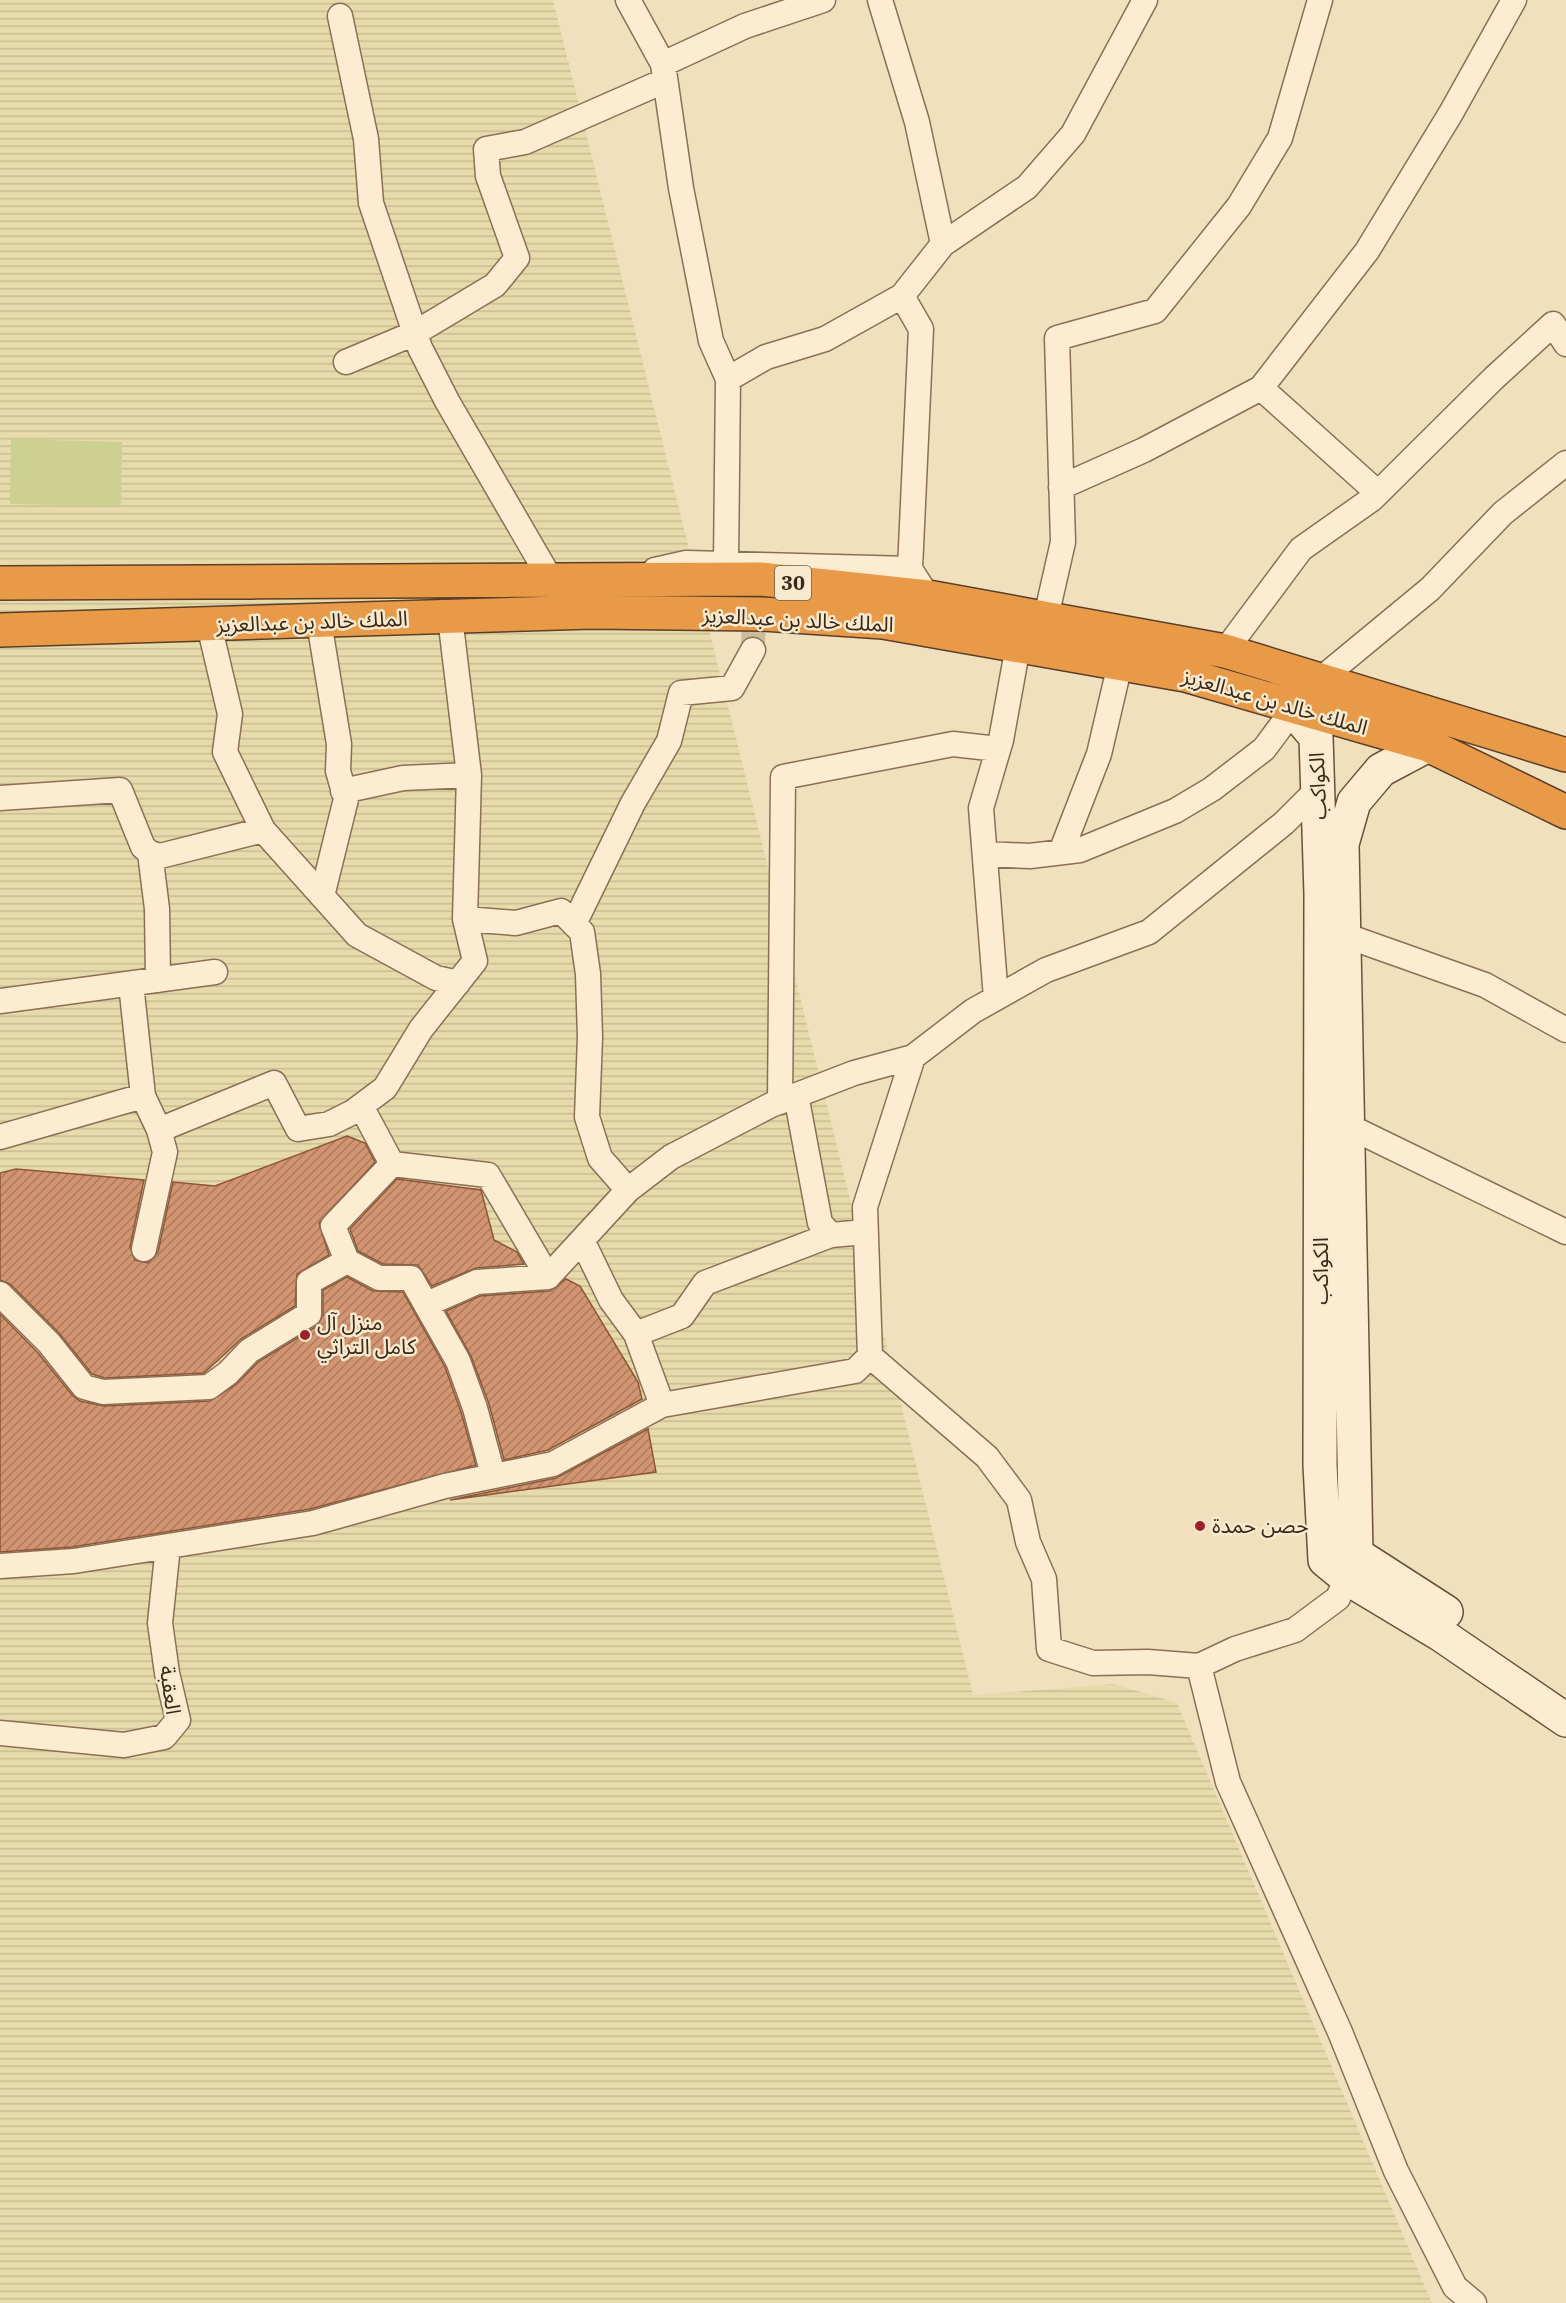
<svg xmlns="http://www.w3.org/2000/svg" width="1566" height="2303" viewBox="0 0 1566 2303" font-family="'IBM Plex Serif','Noto Sans Arabic',serif">
<defs>
<pattern id="farmland-rules" width="6" height="5" patternUnits="userSpaceOnUse" patternTransform="scale(1.5)"><rect width="6" height="5" fill="#e8dbab"/><path d="M0 2.5h6" fill="none" stroke="#c8bc93"/></pattern>
<pattern id="building-hatch" width="6" height="6" patternUnits="userSpaceOnUse" patternTransform="scale(1.5)"><rect width="6" height="6" fill="#d39571"/><path d="M-1 1l2-2M0 6l6-6M5 7l2-2" fill="none" stroke="#ac7a5c"/></pattern>
</defs>
<rect width="100%" height="100%" fill="#f1e0be"/>
<path fill="url(#farmland-rules)" d="M0 0H553L973 1695 1114 1684 1177 1703 1432 2303H0Z"/>
<path fill="#ccd091" d="M11 439 122 442 121 506 10 504Z"/>
<path fill="url(#building-hatch)" stroke="#8d5639" stroke-width="1.5" d="M347 1136 365 1143 375 1162 319 1223 329 1255 297 1274 295 1306 241 1339 204 1373 105 1378 92 1374 59 1333 10 1284 0 1280V1173L16 1169 144 1180 130 1247 135 1260 148 1263 158 1252 173 1182 215 1186Z
M397 1179 481 1190 494 1240 517 1252 524 1264 476 1268 432 1286 418 1265 383 1264 358 1251 350 1229Z
M347 1277 373 1291 403 1292 445 1367 461 1412 476 1465 310 1509 72 1547 0 1552V1314L38 1353 73 1396 80 1401 104 1406 210 1401 237 1384 258 1362 317 1326 323 1315V1290Z
M566 1279 580 1286 638 1382 642 1399 548 1450 504 1460 489 1404 471 1356 446 1311 480 1296 550 1291Z
M648 1429 656 1472 450 1500 556 1478Z"/>
<g fill="none" stroke-linecap="round" stroke-linejoin="round">
<path stroke="#ccbb9d" stroke-width="24" stroke-dasharray="24 12" stroke-linecap="butt" d="M753 650 755 564"/>
<g stroke="#8b6f55" stroke-width="27">
<path id="street" d="M628 0 663 64 681 188 711 341 728 379
M880 0 917 122 943 244
M340 16 366 139 371 203 420 348 447 401 551 580
M663 64 745 26 823 0
M346 362 415 333 495 285 517 258 488 176 486 149 525 142 664 81
M1261 388 1378 493
M1061 487 1144 450 1261 388 1367 251 1451 113 1514 0
M726 563 728 379 766 357 825 339 902 296
M655 570 686 563 910 569
M928 597 910 569 921 329 902 296 943 244 1027 187 1073 134 1145 0
M1046 617 1063 542 1057 338 1155 311 1239 206 1280 138 1320 0
M319 622 339 744 338 771 346 799 322 896
M209 625 230 714 225 752 263 830 357 935 436 978 458 983
M1225 651 1301 549 1372 499 1494 378 1553 324 1566 344
M1321 679 1430 589 1503 513 1566 463
M343 791 403 778 469 775
M0 798 120 790 143 847 150 853 160 856 263 830
M1061 852 1099 754 1120 664
M150 853 157 909 158 980
M985 854 1030 856 1080 850 1175 811 1212 789 1264 749 1293 710
M465 919 516 923 561 911 582 932 588 974 590 1037 587 1117 600 1158 628 1190
M574 924 633 803 669 741 681 693 732 688 753 650
M1344 935 1485 985 1566 1030
M131 984 143 1096 159 1130 165 1152 144 1249
M996 998 981 808 1001 740 1018 646
M0 1001 215 972
M796 1095 820 1223 831 1235
M780 1102 783 777 953 744 998 749
M361 1106 392 1164
M1348 1126 1566 1232
M159 1130 274 1083 298 1129 329 1124 353 1112 385 1088 421 1029 475 961 465 919 469 775 450 617
M0 1137 143 1096
M392 1164 488 1175 548 1277
M582 1240 611 1300 636 1334 662 1405
M347 1261 379 1278H411L458 1361 475 1408 493 1475
M0 1294 49 1343 84 1387 103 1392 209 1387 228 1373 249 1351 309 1314V1282L347 1261 333 1226 392 1164
M427 1304 477 1282 548 1277 628 1190 671 1157 771 1105 854 1073 913 1057
M636 1334 682 1316 705 1283 831 1235 865 1232
M870 1356 987 1457 1019 1500 1028 1542 1044 1579 1049 1649 1093 1663 1148 1662 1199 1666 1235 1649 1295 1630 1338 1598 1352 1565
M0 1566 74 1561 313 1523 445 1486 553 1464 662 1405 855 1371 870 1356 865 1207 913 1057 973 1011 1046 970 1149 932 1284 823 1318 789
M1199 1666 1228 1782 1340 2032 1396 2171 1455 2287 1474 2303
M0 1733 124 1745 164 1737 178 1720 167 1673 160 1623 168 1546"/>
</g>
<g stroke="#6d5039" stroke-width="36">
<path id="secondary" d="M1288 704 1316 737 1321 894 1320 1465 1325 1560 1347 1578 1440 1634 1566 1720
M1428 745 1381 770 1354 802 1342 844 1356 1554 1446 1612"/>
</g>
<g stroke="#593e2a" stroke-width="36">
<path id="highway" d="M0 583 760 579 928 597 1225 651 1566 755
M0 630 592 612 761 614 883 622 1185 675 1428 745 1566 812"/>
</g>
<use href="#street" stroke="#fcedd2" stroke-width="24"/>
<use href="#secondary" stroke="#fcedd2" stroke-width="33"/>
<use href="#highway" stroke="#e99a47" stroke-width="33"/>
</g>
<g fill="#a02027" stroke="#f8eacf" stroke-width="2">
<circle cx="305" cy="1335" r="6"/>
<circle cx="1200" cy="1526" r="6"/>
</g>
<g text-anchor="middle" stroke-width="5" stroke-linejoin="round" paint-order="stroke">
<rect fill="#f8eacf" stroke="#736251" stroke-width="1.5" x="775" y="566" width="36" height="34" rx="4.5"/>
<g font-size="20" font-weight="bold" fill="#3a281b">
<text x="793" y="590">30</text>
</g>
<g font-size="21" fill="#3a281b" stroke="#f8eacf">
<text transform="translate(798 620) rotate(3)" y="7">الملك خالد بن عبدالعزيز</text>
<text transform="translate(312 622) rotate(-2)" y="7">الملك خالد بن عبدالعزيز</text>
<text transform="translate(1275 702) rotate(16)" y="7">الملك خالد بن عبدالعزيز</text>
<text transform="translate(1318 786) rotate(-92)" y="7">الكواكب</text>
<text transform="translate(1321 1271) rotate(-90)" y="7">الكواكب</text>
<text transform="translate(170 1690) rotate(82)" y="7">العقبة</text>
</g>
<g font-size="21" fill="#3a281b" stroke="#f8eacf" text-anchor="start">
<text x="317" y="1330">منزل آل<tspan x="317" dy="24">كامل التراثي</tspan></text>
<text x="1212" y="1533">حصن حمدة</text>
</g>
</g>
</svg>
